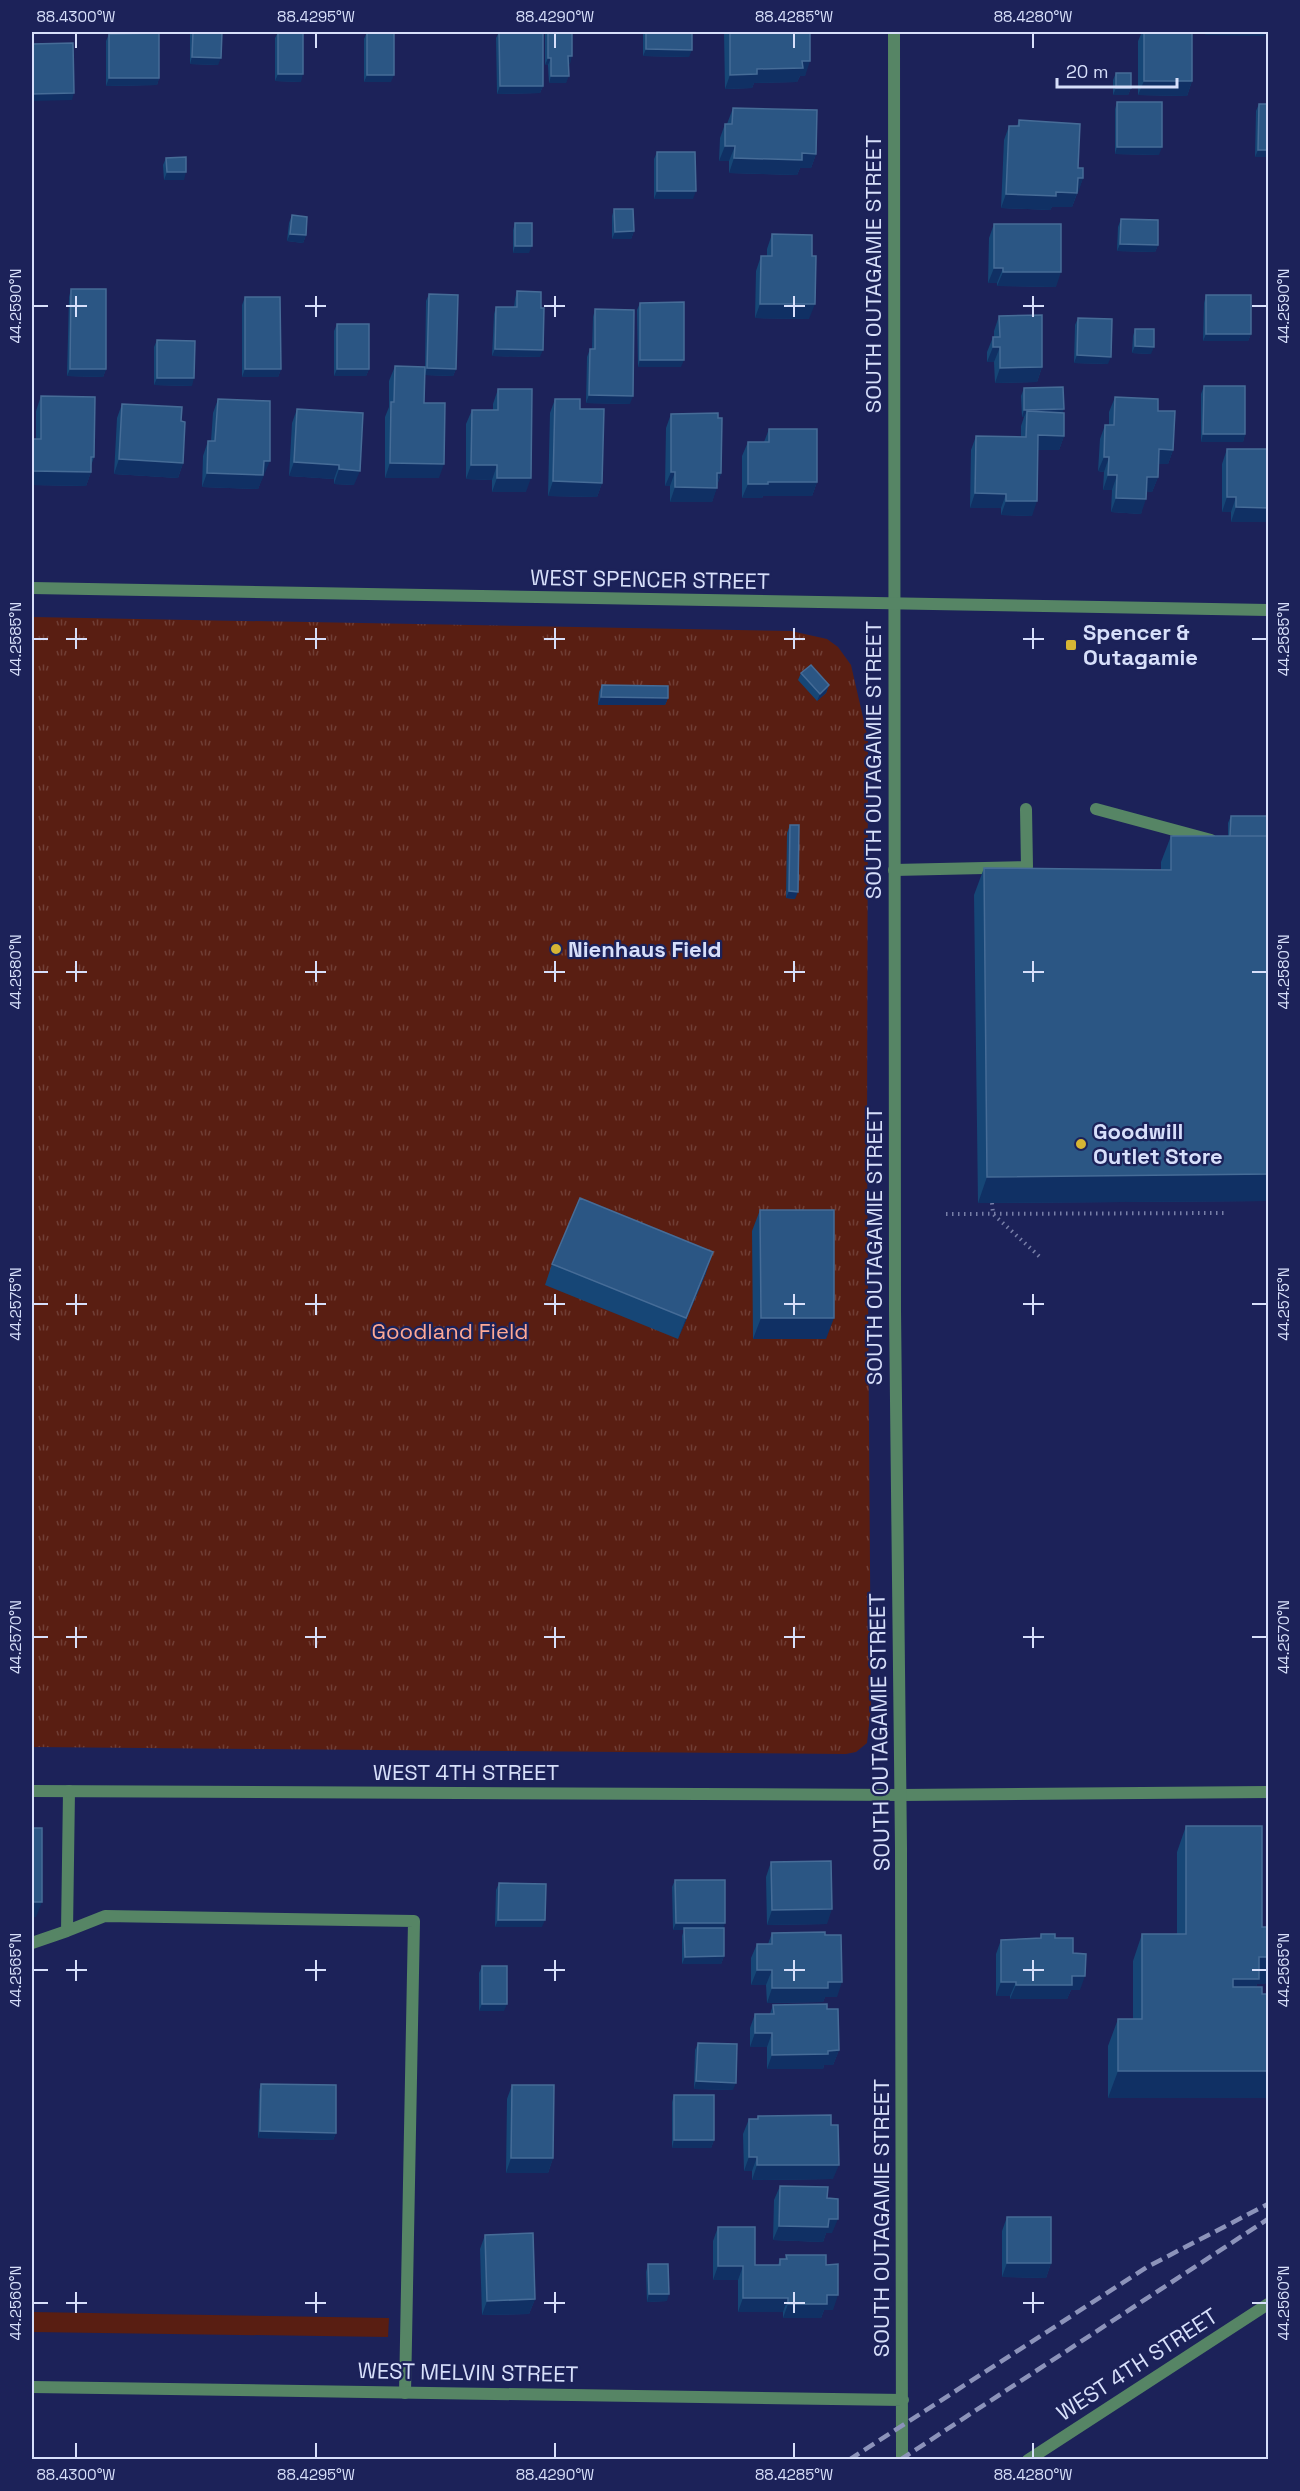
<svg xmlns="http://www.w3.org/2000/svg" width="1300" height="2491" viewBox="0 0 1300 2491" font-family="'Space Grotesk',sans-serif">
<defs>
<pattern id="park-tufts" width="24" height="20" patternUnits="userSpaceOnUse" patternTransform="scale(1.5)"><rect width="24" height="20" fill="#591e12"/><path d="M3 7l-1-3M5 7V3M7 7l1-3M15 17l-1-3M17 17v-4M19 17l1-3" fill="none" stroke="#703e35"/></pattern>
</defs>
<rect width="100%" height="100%" fill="#1c2259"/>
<path fill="#591e12" d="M32 2312 389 2318 388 2337 32 2332Z"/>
<path fill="url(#park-tufts)" d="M32 617 791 631 827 639 838 647 851 665 868 739 867 1149 871 1707 867 1743 856 1752 846 1754 32 1747Z"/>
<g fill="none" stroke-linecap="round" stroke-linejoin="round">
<path stroke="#777ea7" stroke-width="4" stroke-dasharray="1.5 4.5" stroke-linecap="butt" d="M992 1203 993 1214 1040 1257
M946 1214 1226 1213"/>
<path stroke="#568565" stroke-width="12" d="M1096 809 1211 840
M894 870 1027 867 1026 809
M901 1795 1268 1792
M67 1931 105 1916 414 1921 405 2393
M32 1943 67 1931 69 1791"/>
<path stroke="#568565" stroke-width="12" d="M894 32 895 1311 901 1848 902 2460
M32 1791 901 1795
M32 2387 903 2400
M1028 2460 1268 2304"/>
<path stroke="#568565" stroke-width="12" d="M32 588 1268 610"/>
<path stroke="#8c93ba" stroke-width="4.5" stroke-dasharray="12 6" stroke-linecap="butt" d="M849 2460 1147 2267 1268 2204
M900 2460 1268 2219"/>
</g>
<path fill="#164676" d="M190 32H222L218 65 190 64Z
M278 32 301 82 275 81V38Z
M367 32 391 82H364V39Z
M499 32 543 86 540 93 497 94 496 38Z
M545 32H572L570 64H569L566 83H549L548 65H545Z
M643 32H692L689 57 643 56Z
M724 32H810L805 76H800L797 82 754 83 752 88 725 89Z
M1142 32H1192V81L1187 96 1138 95V41Z
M109 34 159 78 157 85 106 86V41Z
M1116 73 1131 88 1128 95H1113V80Z
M1117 102 1159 155 1115 154V109Z
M1259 104H1269V157H1255L1256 111Z
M733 108 816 154 811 168H800L797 175 729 173V161H719L720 138 725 124H727Z
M1019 120 1078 168 1083 178 1072 207H1052L1050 210 1001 208 1004 140 1009 126H1017Z
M657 152 693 199H654V159Z
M166 158 184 180H164L163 165Z
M614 209 634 231 631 239H612V216Z
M292 215 306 235 303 243 287 241 289 223Z
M1121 219 1158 245 1155 252 1117 251 1118 227Z
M515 223 529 253H513V230Z
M994 224 1056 287 997 286V283H988L989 238Z
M772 234 809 319 755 318 756 271 761 256H767V249Z
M71 289 106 369 103 377 67 376 69 297Z
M517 291 540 357 492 356 494 314 496 307H514L515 299Z
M429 294 456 369 453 376 425 375 424 403 439 478H385V417L389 407V381L395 366 425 367 426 301Z
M1206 295 1251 334 1248 341H1203L1204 303Z
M245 297 281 369 278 377H242V305Z
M640 303 681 367H638L637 310Z
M595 309 630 404 586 403 587 357 590 349H592L593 317Z
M999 316 1042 367 1037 382 995 383 994 362H987V352L993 337H994V331Z
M1078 318 1108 364 1074 363 1075 325Z
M337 324 369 369 366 376H334V331Z
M1135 329 1151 354 1132 353 1133 336Z
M157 340 192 386 154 385V347Z
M1204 386 1245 434 1243 442H1201V394Z
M1024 388 1062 413 1064 436 1059 450H1038L1032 516 1001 515V508H970L971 450 976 436 1021 437V426L1024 417H1022L1021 396Z
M498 389 526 492H492V480L466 479V424L472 410H493V404Z
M41 396 94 457 91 466V472L86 486 32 485V439H36V411Z
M1115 397 1158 411 1173 450 1168 464H1158V477L1152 492 1146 491 1141 514 1111 512 1112 490H1103L1104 472 1098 471 1100 439 1105 425H1109V412Z
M218 399 264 476H263L258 489 202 487 203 456 208 441H211L213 413Z
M555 399 580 409 602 483 597 497 548 496 550 413Z
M122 404 181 421 183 463 178 478 114 474 117 418Z
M297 409 354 485 334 484V479L289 476 292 423Z
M671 414 721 473 712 502H670V486H665L666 428Z
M769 429 817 482 812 496H763L762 498H742V456L748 442H764Z
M1227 449H1269V519L1267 522H1231V512H1222V464Z
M801 673 829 685 826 693 817 701 798 680Z
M602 685 668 698 665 705H598L599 692Z
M1231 816 1269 836V1201L978 1203 974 895 984 868 1161 870V862L1171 836H1228V823Z
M790 825 795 899 786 898 787 833Z
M760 1210 826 1339H753L752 1231Z
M552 1264 706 1273 678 1339 545 1285Z
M1186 1826 1262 1927H1269V1974L1265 1984H1257L1256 1987 1269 2098H1108V2046L1118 2019H1133V1961L1142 1934H1177V1852Z
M771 1862 827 1924 767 1925 766 1877Z
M675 1880 723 1928 724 1956 721 1964H682V1936L684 1930H673L672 1887Z
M499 1883 542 1927H495L496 1890Z
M772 1933 837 1997H825L823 2002 767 2003 766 1985H751V1958L757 1944H768Z
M1041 1934 1055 1938 1073 1953 1080 1990H1071L1067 1999H1010V1996H996V1954L1001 1940 1040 1938Z
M482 1966 504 2011H479V1973Z
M773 2005 827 2009 839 2050 833 2065H824L823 2069H767V2047H750V2028L755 2014H770Z
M698 2043 733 2090 694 2089 695 2050Z
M261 2084 336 2133 333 2140 258 2138 259 2091Z
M512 2085 553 2158 548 2173H506L507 2099Z
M674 2095 714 2140 711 2148H672V2102Z
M758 2116 833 2179 752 2180V2171H744L743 2134 749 2119H757Z
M780 2186 827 2198 832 2233H826L823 2242 773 2240 774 2200Z
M1007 2217 1051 2263 1046 2278 1002 2277V2231Z
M718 2227 755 2265H778L780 2259H785L786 2255 826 2265 833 2310H824L821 2318H783V2312H738V2280H713V2241Z
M485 2235 535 2299 529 2314 482 2315 480 2249Z
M648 2264 667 2301 647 2302 646 2272Z"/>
<path fill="#103064" d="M1206 32H1265L1264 36 1205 35Z
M646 49 692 50 689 57 643 56Z
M568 56H572L570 64H566Z
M192 57 221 58 218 65 190 64Z
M548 58H551L548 65H545Z
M802 61H810L805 76H800L797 82 754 83 752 88 725 89 730 75 757 69Z
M278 74H303L301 82 275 81Z
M367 75H394L391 82H364Z
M551 76H569L566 83H549Z
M109 78H159L157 85 106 86Z
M1144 81H1192L1187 96 1138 95Z
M500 86H543L540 93 497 94Z
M1116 88H1131L1128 95H1113Z
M74 93 72 100 32 101V94Z
M725 146H735L729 161H719Z
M1117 147H1162L1159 155 1115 154Z
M1258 150H1269V157H1255Z
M802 153 816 154 811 168H800L797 175 729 173 734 158Z
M167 172H186L184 180H164Z
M1078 178H1083L1078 193 1073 192Z
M657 191H696L693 199H654Z
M1056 192 1077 193 1072 207H1052L1050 210 1001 208 1006 194Z
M634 231 631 239H612L615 232Z
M290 234 306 235 303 243 287 241Z
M1120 244 1158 245 1155 252 1117 251Z
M515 246H532L529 253H513Z
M994 268H1003L997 283H988Z
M1003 272H1061L1056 287 997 286Z
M760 304H815L809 319 755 318Z
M1206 334H1251L1248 341H1203Z
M1135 346 1154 347 1151 354 1132 353Z
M993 347H1000L994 362H987Z
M495 349 543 350 540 357 492 356Z
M1077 355 1111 357 1108 364 1074 363Z
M640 360H684L681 367H638Z
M1042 367 1037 382 995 383 1000 368Z
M427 368 456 369 453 376 425 375Z
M70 369H106L103 377 67 376Z
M245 369H281L278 377H242Z
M337 369H369L366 376H334Z
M157 378H194L192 386 154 385Z
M589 395 633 396 630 404 586 403Z
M1064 409 1061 417 1027 411 1024 417H1022L1024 410Z
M1203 434H1245L1243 442H1201Z
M1038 435 1064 436 1059 450H1033Z
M1159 449 1173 450 1168 464H1153Z
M1104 457H1109L1104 472 1098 471Z
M119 459 183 463 178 478 114 474Z
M264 461H270L258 489 202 487 207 473Z
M294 462 339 465 334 479 289 476Z
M390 463 444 464 439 478H385Z
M471 465H497L492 480 466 479Z
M339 469 360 471 354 485 334 484Z
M32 471 91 472 86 486 32 485Z
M671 472H675L670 486H665Z
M717 473H721L716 487Z
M1108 475H1117L1112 490H1103Z
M1147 477H1158L1152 492 1142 491Z
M497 478H531L526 492H492Z
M553 481 602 483 597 497 548 496Z
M768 482H817L812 496H763L762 498H742L748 484Z
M675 487 717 488 712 502H670Z
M975 493 1006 494 1001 508H970Z
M1227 497H1236L1231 512H1222Z
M1116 498 1146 499 1141 514 1111 512Z
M1006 501H1037L1032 516 1001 515Z
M1236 507 1269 508V519L1267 522H1231Z
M829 685 826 693 817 701 820 694Z
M601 697 668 698 665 705H598Z
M789 891 798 892 795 899 786 898Z
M1269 1174V1201L978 1203 987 1177Z
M713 1252 706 1273 678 1339 686 1318Z
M761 1318H834L826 1339H753Z
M32 1902H42L36 1917H32Z
M832 1909 827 1924 767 1925 772 1910Z
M498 1920H545L542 1927H495Z
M676 1923H725L723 1930 684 1928V1930H673Z
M724 1956 721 1964H682L685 1957Z
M1259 1957H1269V1974L1265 1984H1257L1249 2006H1223L1233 1979Z
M757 1970H772L766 1985H751Z
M1072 1976H1085L1080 1990H1071L1067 1999H1010L1016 1985Z
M828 1982H842L837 1997H825L823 2002 767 2003 772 1988Z
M1001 1982H1016L1010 1996H996Z
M482 2004H507L504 2011H479Z
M755 2033H772L767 2047H750Z
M839 2050 833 2065H824L823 2069H767L772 2055Z
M1118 2071H1269V2098H1108Z
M696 2081 736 2083 733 2090 694 2089Z
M260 2131 336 2133 333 2140 258 2138Z
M674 2140H714L711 2148H672Z
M749 2157H757L752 2171H744Z
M511 2158H553L548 2173H506Z
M757 2165H839L833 2179 752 2180Z
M829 2219H838L832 2233H826L823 2242 773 2240 779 2226Z
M1007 2263H1051L1046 2278 1002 2277Z
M718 2266H743L738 2280H713Z
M649 2294H669L667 2301 647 2302Z
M827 2295H838L833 2310H824L821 2318H783L788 2304Z
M743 2298H788L783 2312H738Z
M535 2299 529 2314 482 2315 487 2301Z"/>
<path fill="#2b5684" stroke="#466c97" stroke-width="1.5" d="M193 32H222L221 58 192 57Z
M278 32H303V74H278Z
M367 32H394V75H367Z
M499 32H543V86H500Z
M548 32H572V56H568L569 76H551V58H548Z
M646 32H692V50L646 49Z
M730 32H810V61H802L803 68 757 69V74L730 75Z
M1144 32H1192V81H1144Z
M159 33V78H109V34Z
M73 43 74 93 32 94V44Z
M1116 73H1131V88H1116Z
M1117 102H1162V147H1117Z
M1259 104H1269V150H1258Z
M733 108 817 110 816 154 802 153V160L734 158 735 146H725V124H732Z
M1019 120 1080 124 1078 168H1083V178H1078L1077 193 1056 192V196L1006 194 1009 126H1019Z
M657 152H695L696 191H657Z
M186 157V172H167L166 158Z
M614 209H633L634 231 615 232Z
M292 215 307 217 306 235 290 234Z
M1121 219 1158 220V245L1120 244Z
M515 223H532V246H515Z
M994 224H1061V272H1003V268H994Z
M772 234 812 235V256H816L815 304H760L761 256H772Z
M71 289H106V369H70Z
M517 291 541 292V308H544L543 350 495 349 496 307H517Z
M429 294 458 295 456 369 427 368Z
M1206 295H1251V334H1206Z
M245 297H280L281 369H245Z
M684 302V360H640V303Z
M595 309 634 310 633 396 589 395 590 349H595Z
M1042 315V367L1000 368V347H993V337H1000L999 316Z
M1078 318 1112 319 1111 357 1077 355Z
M337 324H369V369H337Z
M1135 329H1154V347L1135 346Z
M157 340 195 341 194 378H157Z
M395 366 425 367 424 403H445L444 464 390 463 391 402H394Z
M1204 386H1245V434H1203Z
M1063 387 1064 409 1024 410V388Z
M498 389H532L531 478H497V465H471L472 410H498Z
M41 396 95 397 94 457H91V472L32 471V439H41Z
M1115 397 1158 399V411H1175L1173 450 1159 449 1158 477H1147L1146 499 1116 498 1117 475H1108L1109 457H1104L1105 425H1114Z
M218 399 270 401V461H264L263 475 207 473 208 441H215Z
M555 399H580V409H604L602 483 553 481Z
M122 404 182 407 181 421 185 422 183 463 119 459Z
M297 409 363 413 360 471 339 469V465L294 462Z
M1027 411 1064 413V436L1038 435 1037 501H1006V494L975 493 976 436 1026 437Z
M718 413V418H722L721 473H717V488L675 487V472H671V414Z
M769 429H817V482H768V484H748V442H769Z
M1227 449H1269V508L1236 507V497H1227Z
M811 665 829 685 820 694 801 673Z
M602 685 668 686V698L601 697Z
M1231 816H1267V836H1230Z
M790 825H799L798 892 789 891Z
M1171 836H1269V1174L987 1177 984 868 1171 870Z
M580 1198 713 1252 686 1318 552 1264Z
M760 1210H834V1318H761Z
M1186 1826H1262V1927H1269V1957H1259V1979H1233V1987H1262V1994H1269V2071H1118V2019H1142V1934H1186Z
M32 1828H42V1902H32Z
M831 1861 832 1909 772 1910 771 1862Z
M675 1880H725V1923H676Z
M499 1883 546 1884 545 1920H498Z
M684 1928H724V1956L685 1957Z
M825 1932V1935H841L842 1982H828V1988H772V1970H757V1944H772V1933Z
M1041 1934H1055V1938H1073V1953L1086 1954 1085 1976H1072V1985H1016V1982H1001V1940L1041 1938Z
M482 1966H507V2004H482Z
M827 2004V2009H838L839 2050 828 2051V2054L772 2055V2033H755V2014H774L773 2005Z
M698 2043 737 2044 736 2083 696 2081Z
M261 2084 336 2085V2133L260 2131Z
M512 2085H554L553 2158H511Z
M674 2095H714V2140H674Z
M831 2115V2125H838L839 2165H757V2157H749V2119H758V2116Z
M780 2186 828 2187 827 2198 838 2199V2219H829L828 2227 779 2226Z
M1007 2217H1051V2263H1007Z
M718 2227H755V2265H780V2259H787L786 2255H826V2265L838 2264V2295H827V2304H788V2298H743V2266H718Z
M533 2233 535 2299 487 2301 485 2235Z
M648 2264H668L669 2294H649Z"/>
<path fill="none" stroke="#d7dffa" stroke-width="2" d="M76 33V48M316 33V48M555 33V48M794 33V48M1033 33V48M76 296V317M316 296V317M555 296V317M794 296V317M1033 296V317M33 306H48M66 306H87M305 306H326M544 306H565M784 306H805M1023 306H1044M1252 306H1267M76 628V649M316 628V649M555 628V649M794 628V649M1033 628V649M33 639H48M66 639H87M305 639H326M544 639H565M784 639H805M1023 639H1044M1252 639H1267M76 961V982M316 961V982M555 961V982M794 961V982M1033 961V982M33 972H48M66 972H87M305 972H326M544 972H565M784 972H805M1023 972H1044M1252 972H1267M76 1294V1315M316 1294V1315M555 1294V1315M794 1294V1315M1033 1294V1315M33 1304H48M66 1304H87M305 1304H326M544 1304H565M784 1304H805M1023 1304H1044M1252 1304H1267M76 1627V1648M316 1627V1648M555 1627V1648M794 1627V1648M1033 1627V1648M33 1637H48M66 1637H87M305 1637H326M544 1637H565M784 1637H805M1023 1637H1044M1252 1637H1267M76 1960V1981M316 1960V1981M555 1960V1981M794 1960V1981M1033 1960V1981M33 1970H48M66 1970H87M305 1970H326M544 1970H565M784 1970H805M1023 1970H1044M1252 1970H1267M76 2292V2313M316 2292V2313M555 2292V2313M794 2292V2313M1033 2292V2313M33 2303H48M66 2303H87M305 2303H326M544 2303H565M784 2303H805M1023 2303H1044M1252 2303H1267M76 2443V2458M316 2443V2458M555 2443V2458M794 2443V2458M1033 2443V2458"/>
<g fill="#d6b534" stroke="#1c2259" stroke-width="2">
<rect x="1065" y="639" width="12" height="12" rx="3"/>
<circle cx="556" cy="949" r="6"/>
<circle cx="1081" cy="1144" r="6"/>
</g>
<g text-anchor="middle" stroke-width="4.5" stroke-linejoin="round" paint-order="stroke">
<g font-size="22" fill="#d7dffa" stroke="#1c2259">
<text transform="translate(873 274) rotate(-90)" y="8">SOUTH OUTAGAMIE STREET</text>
<text transform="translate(650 579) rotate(1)" y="8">WEST SPENCER STREET</text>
<text transform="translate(873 760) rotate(-90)" y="8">SOUTH OUTAGAMIE STREET</text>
<text transform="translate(874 1246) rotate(-90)" y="8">SOUTH OUTAGAMIE STREET</text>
<text transform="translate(879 1732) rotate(-91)" y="8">SOUTH OUTAGAMIE STREET</text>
<text x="466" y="1780">WEST 4TH STREET</text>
<text transform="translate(881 2218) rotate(-90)" y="8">SOUTH OUTAGAMIE STREET</text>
<text transform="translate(1137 2364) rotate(-33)" y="8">WEST 4TH STREET</text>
<text transform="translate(468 2372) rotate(1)" y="8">WEST MELVIN STREET</text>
</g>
<g font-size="22" font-weight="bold" fill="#d7dffa" stroke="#1c2259" text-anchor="start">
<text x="1083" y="640">Spencer &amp;<tspan x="1083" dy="25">Outagamie</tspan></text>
<text x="568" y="957">Nienhaus Field</text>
<text x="1093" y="1139">Goodwill<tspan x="1093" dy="25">Outlet Store</tspan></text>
</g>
<g font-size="22" fill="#fea995" stroke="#1c2259">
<text x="450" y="1339">Goodland Field</text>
</g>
</g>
<rect width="1300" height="2491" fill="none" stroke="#1c2259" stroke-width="66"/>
<path d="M1057 78v9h120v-9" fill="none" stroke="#d7dffa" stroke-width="3"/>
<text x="1066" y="78" font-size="18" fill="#d7dffa" stroke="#1c2259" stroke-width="4.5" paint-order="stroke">20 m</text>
<rect x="33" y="33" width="1234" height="2425" fill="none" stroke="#d7dffa" stroke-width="2"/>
<g font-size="15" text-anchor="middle" fill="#d7dffa">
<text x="76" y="22">88.4300°W</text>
<text x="316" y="22">88.4295°W</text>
<text x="555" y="22">88.4290°W</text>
<text x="794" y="22">88.4285°W</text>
<text x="1033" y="22">88.4280°W</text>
<text transform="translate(16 306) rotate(-90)" y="5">44.2590°N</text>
<text transform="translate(1284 306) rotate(-90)" y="5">44.2590°N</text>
<text transform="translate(16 639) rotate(-90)" y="5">44.2585°N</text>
<text transform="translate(1284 639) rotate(-90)" y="5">44.2585°N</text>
<text transform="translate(16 972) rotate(-90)" y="5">44.2580°N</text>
<text transform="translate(1284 972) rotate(-90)" y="5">44.2580°N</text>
<text transform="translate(16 1304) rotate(-90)" y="5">44.2575°N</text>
<text transform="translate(1284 1304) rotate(-90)" y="5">44.2575°N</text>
<text transform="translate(16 1637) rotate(-90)" y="5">44.2570°N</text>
<text transform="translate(1284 1637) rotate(-90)" y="5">44.2570°N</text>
<text transform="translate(16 1970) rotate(-90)" y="5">44.2565°N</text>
<text transform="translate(1284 1970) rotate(-90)" y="5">44.2565°N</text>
<text transform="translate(16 2303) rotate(-90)" y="5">44.2560°N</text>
<text transform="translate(1284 2303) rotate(-90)" y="5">44.2560°N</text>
<text x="76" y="2480">88.4300°W</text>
<text x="316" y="2480">88.4295°W</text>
<text x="555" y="2480">88.4290°W</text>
<text x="794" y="2480">88.4285°W</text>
<text x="1033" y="2480">88.4280°W</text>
</g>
</svg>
